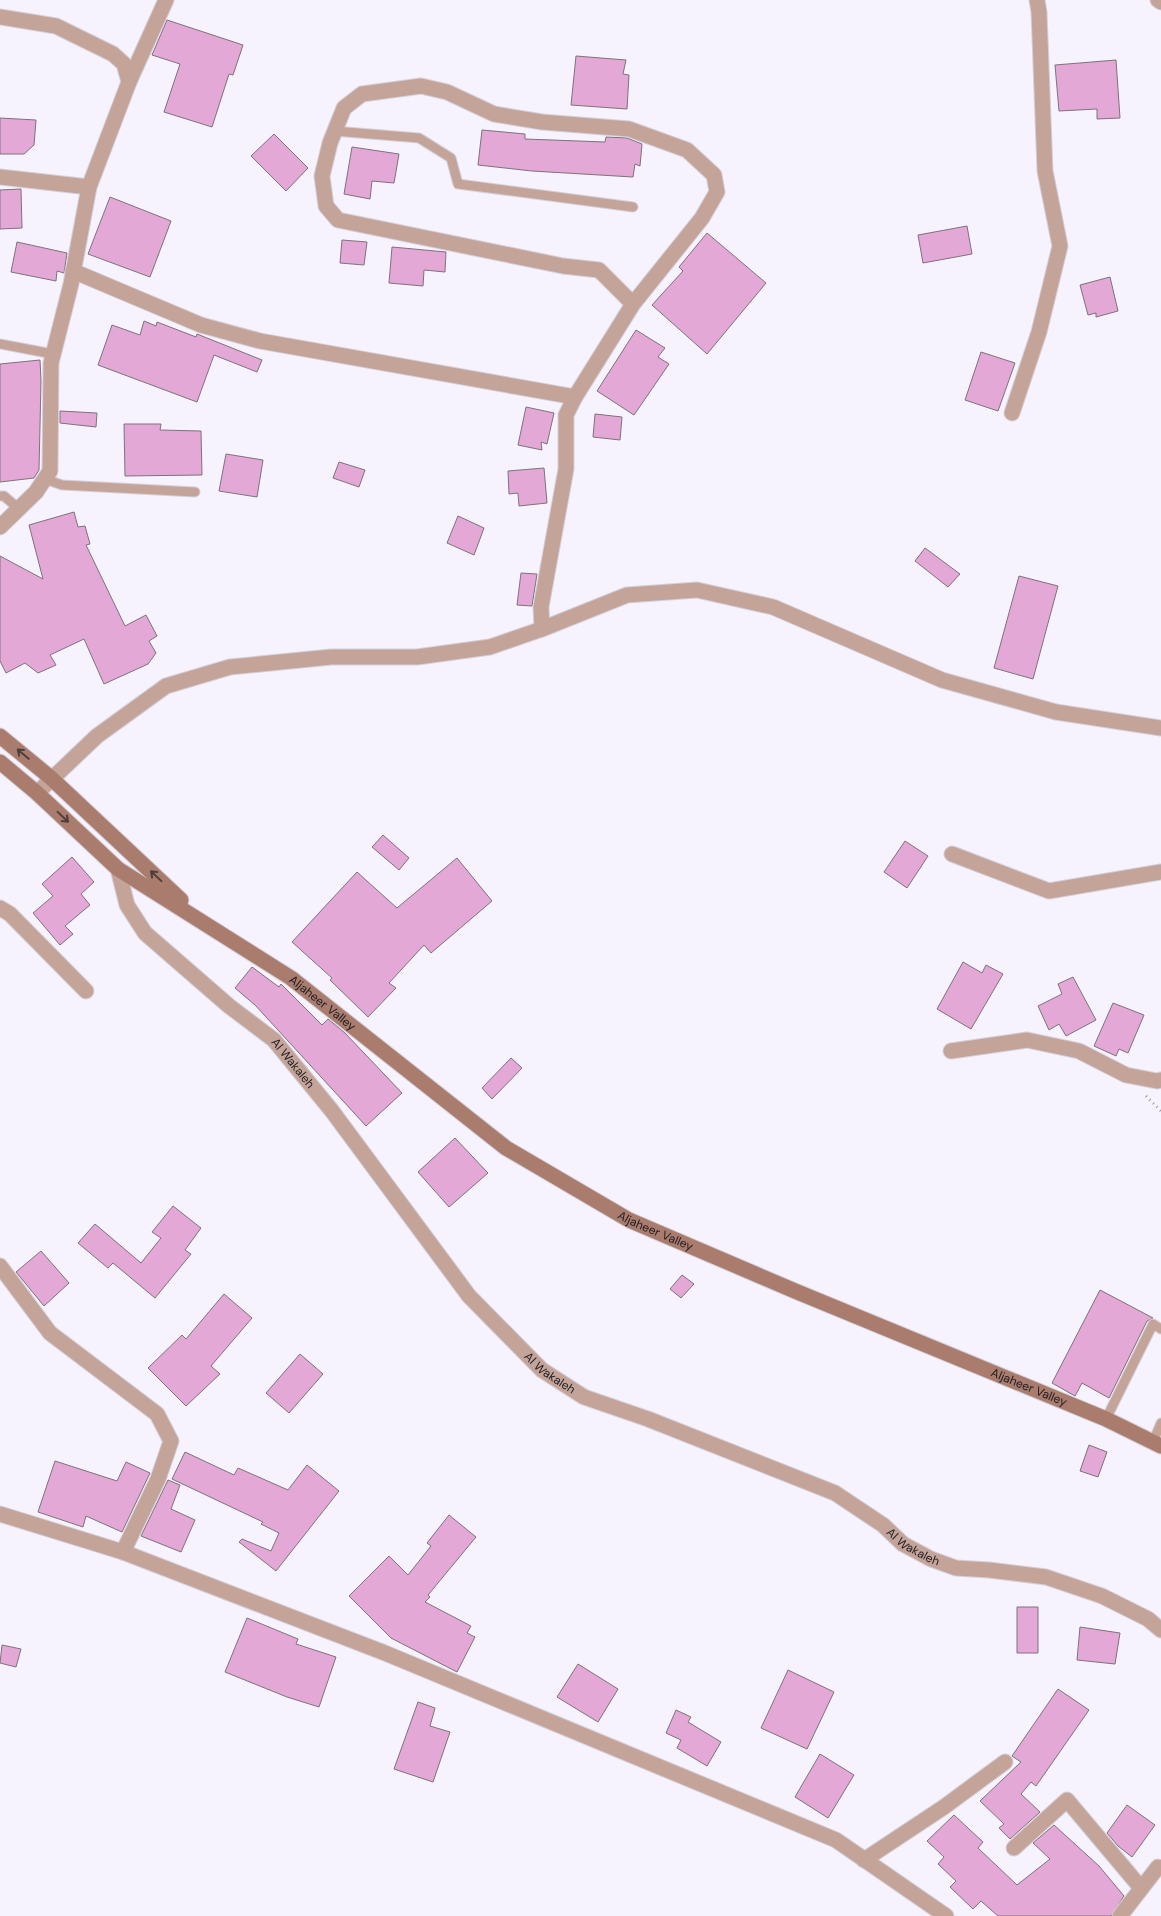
<svg xmlns="http://www.w3.org/2000/svg" width="1161" height="1916" viewBox="0 0 1161 1916" font-family="'DM Sans',sans-serif">
<rect width="100%" height="100%" fill="#f6f2fe"/>
<path fill="#e3a8d6" stroke="#7e727b" d="M167 20 243 45 233 75 229 74 212 127 164 112 180 64 152 55Z
M576 56 626 60 623 74 629 75 627 109 571 105Z
M1116 60 1120 118 1097 119V109L1059 111 1055 65Z
M0 118 36 120 34 145 24 154H0Z
M482 130 525 134V139L605 142 606 137 627 138 642 144 640 166 635 164 633 177 532 171 478 165Z
M274 134 308 168 286 191 251 156Z
M352 147 399 154 394 183 372 181 370 199 344 194Z
M21 189 22 228 0 229V190Z
M110 197 171 221 150 277 88 254Z
M967 226 972 254 923 263 918 235Z
M707 233 766 283 707 354 652 305 683 271 679 267Z
M342 240 367 242 364 265 340 263Z
M17 242 67 253 64 273 57 271 56 281 11 272Z
M392 247 446 252 445 272 424 270 423 286 389 283Z
M1110 277 1118 311 1096 317V313L1088 315 1080 285Z
M144 321 156 326 157 322 196 337 197 334 262 360 257 372 214 355 197 402 98 365 112 325 140 335Z
M636 330 665 348 658 357 669 364 634 415 597 391Z
M981 352 1015 363 998 411 965 400Z
M40 360 41 381 39 470 34 478 0 482V364Z
M526 407 554 413 547 444 541 442 542 450 518 445Z
M60 411 97 413 96 427 60 423Z
M595 414 622 417 620 440 593 437Z
M124 424H161L160 430 201 431 202 475 125 476Z
M226 454 263 460 257 497 219 491Z
M339 462 365 470 359 487 333 478Z
M544 468 547 503 519 506 518 493 509 494 508 471Z
M74 512 78 527 85 526 90 544 86 545 125 626 146 615 157 636 149 641 156 653 148 664 104 684 84 639 50 655 56 665 38 673 25 663 6 673 0 661V556L43 579 29 525Z
M458 516 484 528 474 555 447 543Z
M925 548 960 574 948 587 915 561Z
M521 573 537 574 532 606 517 605Z
M1019 576 1058 586 1033 679 994 668Z
M383 835 409 858 399 870 372 847Z
M905 841 928 856 907 888 884 872Z
M72 857 94 882 81 894 90 905 65 926 73 934 60 945 33 913 53 896 42 884Z
M457 858 492 901 431 953 424 945 389 983 396 988 368 1017 330 980 332 978 292 942 357 872 397 908Z
M963 962 982 973 986 965 1003 974 971 1029 937 1009Z
M252 967 279 987 281 984 322 1025 328 1019 345 1033 402 1093 366 1126 255 1005 235 988Z
M1073 977 1096 1020 1066 1036 1059 1024 1049 1030 1038 1006 1062 994 1058 984Z
M1113 1003 1144 1015 1128 1053 1119 1049 1116 1056 1094 1046Z
M511 1058 522 1068 492 1099 482 1088Z
M455 1138 488 1173 449 1207 418 1172Z
M173 1206 201 1228 185 1250 191 1254 155 1298 113 1263 108 1268 78 1243 95 1224 141 1263 161 1238 152 1232Z
M41 1251 69 1283 44 1306 16 1272Z
M682 1275 694 1284 681 1298 670 1289Z
M1100 1290 1153 1318 1147 1321 1109 1398 1082 1383 1075 1396 1052 1383Z
M224 1294 252 1318 211 1366 220 1374 186 1406 148 1368 182 1335 186 1339Z
M300 1354 323 1374 289 1413 266 1393Z
M1089 1445 1107 1452 1098 1477 1080 1471Z
M185 1452 234 1475 238 1468 288 1490 307 1465 339 1491 276 1571 239 1542 242 1539 271 1551 279 1533 261 1524 263 1522 172 1479Z
M55 1461 117 1481 126 1462 150 1473 122 1532 86 1516 83 1527 38 1512Z
M168 1480 180 1485 171 1509 195 1520 181 1552 141 1536Z
M449 1515 476 1537 428 1595 430 1597 425 1602 471 1626 467 1633 475 1637 457 1672 391 1638 349 1596 389 1556 408 1575 431 1546 427 1543Z
M1017 1607H1038V1653H1017Z
M247 1618 298 1639 296 1644 336 1657 319 1707 287 1697 225 1672Z
M1080 1627 1120 1633 1115 1664 1077 1660Z
M2 1645 21 1649 16 1667 0 1663Z
M578 1664 618 1689 598 1722 557 1697Z
M788 1670 834 1692 807 1749 761 1728Z
M1058 1689 1089 1710 1036 1786 1031 1782 1021 1794 1040 1812 1010 1839 999 1828 1004 1824 980 1801 1021 1762 1012 1756Z
M418 1702 435 1708 430 1726 450 1732 433 1782 394 1769Z
M676 1710 691 1717 688 1722 721 1742 707 1766 677 1748 681 1740 666 1733Z
M820 1754 854 1775 828 1818 795 1797Z
M1127 1805 1155 1825 1132 1857 1118 1846 1107 1833Z
M954 1815 983 1842 978 1848 1017 1885 1050 1859 1033 1843 1054 1825 1099 1866 1124 1896 1111 1916H998L981 1901 973 1909 950 1887 956 1881 938 1864 944 1857 927 1841Z"/>
<g fill="none" stroke-linecap="round" stroke-linejoin="round">
<g stroke="#d4d0db" stroke-width="11">
<path id="lane" d="M334 131 419 138 451 158 458 184 633 207
M0 344 53 354
M45 479 62 485 195 492
M0 496H4L19 509
M1106 1419 1153 1324 1161 1329
M1153 1442 1161 1423"/>
</g>
<g stroke="#d4d0db" stroke-width="17">
<g id="street">
<path d="M1158 0 1161 2"/>
<path d="M0 17 56 26 113 54 124 64 129 82"/>
<path d="M0 177 89 187"/>
<path d="M73 271 201 325 260 341 575 397"/>
<path d="M1012 413 1039 332 1060 246 1045 171 1039 12 1037 0"/>
<path d="M0 527 36 492 50 471 51 363 71 284 89 187 129 82 166 0"/>
<path d="M542 629 541 607 566 469V415L575 397 633 304 702 218 717 192 714 175 687 150 629 129 542 122 494 114 447 92 421 86 362 94 344 108 330 143 322 176 326 206 338 220 563 266 599 270 633 304"/>
<path d="M37 793 97 736 166 686 230 667 331 657H417L490 647 542 629 627 595 697 590 773 607 942 680 1056 712 1161 728"/>
<path d="M952 854 1049 891 1161 872"/>
<path id="s1" d="M118 869 127 905 145 933 229 1006 274 1040 332 1111 469 1296 542 1370 584 1397 648 1419 835 1493 883 1525 903 1544 931 1559 956 1568 989 1570 1046 1577 1102 1596 1148 1619 1161 1630"/>
<path d="M0 908 10 914 86 991"/>
<path d="M951 1051 1027 1040 1079 1051 1126 1075 1157 1081 1161 1080"/>
<path d="M0 1266 50 1333 157 1414 171 1441 158 1479 123 1552"/>
<path d="M0 1514 123 1552 385 1653 836 1840 946 1916"/>
<path d="M1014 1848 1067 1800 1141 1888"/>
<path d="M864 1860 944 1807 1005 1762"/>
<path d="M1120 1916 1158 1867 1161 1868"/>
</g>
</g>
<g stroke="#d4d0db" stroke-width="17">
<g id="secondary">
<path d="M0 736 51 778 181 900"/>
<path id="s2" d="M0 762 37 793 118 869 291 978 506 1148 629 1220 795 1291 1106 1419 1161 1446"/>
</g>
</g>
<path stroke="#9c99a2" stroke-width="3" stroke-dasharray="1 4" stroke-linecap="butt" d="M1146 1096 1161 1111"/>
<use href="#lane" stroke="#c4a499" stroke-width="9"/>
<use href="#street" stroke="#c4a499" stroke-width="15"/>
<use href="#secondary" stroke="#aa7c6d" stroke-width="15"/>
</g>
<defs><path id="oneway-shaft" d="M-6 0H5M1.5-3L5.5 0L1.5 3" fill="none" stroke-width="1.6" stroke-linecap="round" stroke-linejoin="round" transform="scale(1.25)"/></defs>
<g stroke="#503e3c">
<use href="#oneway-shaft" transform="translate(23 754) rotate(-140)"/>
<use href="#oneway-shaft" transform="translate(63 817) rotate(43)"/>
<use href="#oneway-shaft" transform="translate(156 876) rotate(-137)"/>
</g>
<g text-anchor="middle" stroke-width="4.5" stroke-linejoin="round" paint-order="stroke">
<g font-size="12" fill="#1f1d22" stroke="#f6f2fe">
<text dy="4" stroke="none"><textPath href="#s2" startOffset="404">Aljaheer Valley</textPath></text>
<text dy="4" stroke="none"><textPath href="#s1" startOffset="268">Al Wakaleh</textPath></text>
<text dy="4" stroke="none"><textPath href="#s2" startOffset="809">Aljaheer Valley</textPath></text>
<text dy="4" stroke="none"><textPath href="#s1" startOffset="672">Al Wakaleh</textPath></text>
<text dy="4" stroke="none"><textPath href="#s2" startOffset="1214">Aljaheer Valley</textPath></text>
<text dy="4" stroke="none"><textPath href="#s1" startOffset="1078">Al Wakaleh</textPath></text>
</g>
</g>
</svg>
